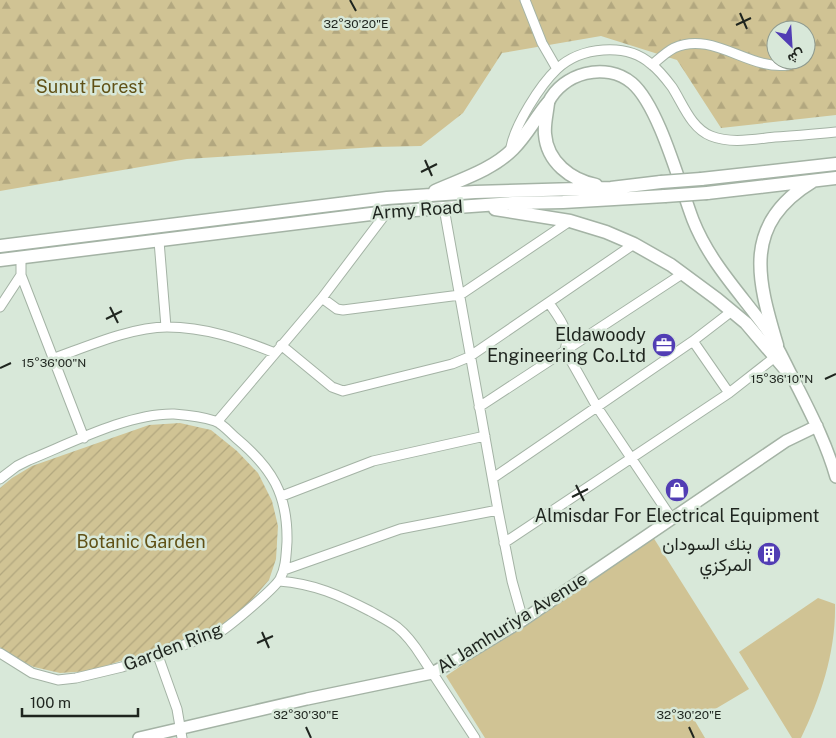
<svg xmlns="http://www.w3.org/2000/svg" width="836" height="738" viewBox="0 0 836 738" font-family="'Public Sans',Vazirmatn,sans-serif">
<defs>
<pattern id="forest-firs" width="22" height="20" patternUnits="userSpaceOnUse" patternTransform="scale(1.25)"><rect width="22" height="20" fill="#d0c394"/><path d="M5 1l3.5 6h-7zM16 11l3.5 6h-7z" fill="#b2a77f"/></pattern>
<pattern id="garden-furrows" width="10" height="10" patternUnits="userSpaceOnUse" patternTransform="scale(1.25)"><rect width="10" height="10" fill="#d0c394"/><path d="M-1 1l2-2M0 10L10 0M9 11l2-2" fill="none" stroke="#b2a77f"/></pattern>
</defs>
<rect width="100%" height="100%" fill="#d8e8d9"/>
<path fill="url(#forest-firs)" fill-rule="evenodd" d="M0 0H836V115L721 128 677 60 601 36 502 53 463 113 421 146 376 147 187 159 0 191ZM776 30H806V60H776Z"/>
<path fill="#d0c394" d="M653 537 749 689 695 721 705 738H485L446 676Z
M818 598 835 604C836 651 821 697 801 738H792L739 652Z"/>
<path fill="url(#garden-furrows)" d="M180 423 211 430 237 451 258 473 272 501 278 526 276 559 269 580 250 602 227 622 209 632 90 671 60 673 34 667 10 656 0 647V488L12 478 32 466 149 425Z"/>
<g fill="none" stroke-linecap="round" stroke-linejoin="round">
<g stroke="#a4b3a5" stroke-width="11">
<path id="minor" d="M525 0 542 43 557 69
M652 65C659 59 666 52 674 48 713 30 749 71 788 65
M513 149 511 147C515 125 540 85 557 69 580 47 626 42 651 64 659 70 666 79 672 87 683 104 691 128 711 136 731 144 755 139 775 137 796 136 816 134 836 132
M444 208 498 510 512 581 523 620
M159 241 166 327
M21 275 84 438
M322 298 337 309 343 310 460 295 570 221
M549 303C559 318 571 331 565 350L597 407 672 519
M0 307 21 275V258
M693 341 729 393
M281 345 332 387 343 391 452 364 469 357 634 244
M52 359C86 347 131 327 167 327 205 327 240 339 275 353
M479 407 682 274
M217 422 322 298 387 212
M493 478 693 341 732 311
M0 479 17 466 29 460C71 443 129 413 174 414 187 415 203 417 215 421 223 424 230 433 236 438 272 468 288 494 287 542 286 555 286 568 280 579 274 589 231 625 220 632L122 667 76 678 58 680 32 673 0 653
M282 496 373 461 485 436
M504 543 729 393 775 357
M284 570 400 529 498 510
M279 581C315 584 339 595 370 611 379 616 389 621 397 627 407 635 415 646 422 657L475 738
M157 653 177 709 182 738"/>
</g>
<g stroke="#a4b3a5" stroke-width="14">
<path id="major" d="M548 103C562 73 606 61 632 83 659 106 680 186 693 220 710 263 741 294 767 330 778 346 785 363 794 380 810 412 826 442 836 477
M139 738 307 699 432 673 460 658 523 620 786 441 817 426"/>
</g>
<g stroke="#a4b3a5" stroke-width="15">
<path id="highway" d="M548 103C547 113 544 124 545 134 547 162 571 180 596 185
M701 179 836 164
M435 191C462 179 492 170 513 149 527 135 536 117 548 103
M707 193 836 178
M495 209 570 221 606 232 634 244 671 265 717 299 746 323 792 377
M0 246 387 198 475 192 611 188 661 182
M0 260 387 212 513 203 563 202 665 196
M777 345C757 278 742 224 813 181"/>
</g>
<use href="#minor" stroke="#fff" stroke-width="9"/>
<use href="#major" stroke="#fff" stroke-width="11"/>
<use href="#highway" stroke="#fff" stroke-width="12"/>
<g stroke="#a4b3a5" stroke-width="15" stroke-linecap="butt">
<path id="highway-bridge" d="M661 182 701 179
M665 196 707 193"/>
</g>
<use href="#highway-bridge" stroke="#fff" stroke-width="12"/>
</g>
<path fill="none" stroke="#1f251f" stroke-width="2" d="M350 0 356 11M740 13 747 29M736 25 751 18M425 160 432 176M421 172 437 164M110 307 118 323M106 319 122 311M0 368 11 363M825 379 836 374M576 485 584 501M572 497 588 489M262 632 269 648M257 643 273 636M306 727 311 738M689 727 694 738"/>
<defs>
<g id="office-disc" transform="scale(1.25)"><circle r="9.5" fill="#513db4" stroke="#d8e8d9"/><path d="M-6-3h4V-5.5h4V-3h4V5H-6ZM-1-4.5V-3h2v-1.5ZM-6 0V1H6V0Z" fill="#fff"/></g>
<g id="shop-disc" transform="scale(1.25)"><circle r="9.5" fill="#513db4" stroke="#d8e8d9"/><path d="M-5-2.5h2.3a2.7 3.5 0 0 1 5.4 0H5L5.5 6h-11ZM-1.5-2.5h3a1.5 2.3 0 0 0-3 0Z" fill="#fff"/></g>
<g id="building-disc" transform="scale(1.25)"><circle r="9.5" fill="#513db4" stroke="#d8e8d9"/><path d="M-4-6H4V6H1V3H-1V6H-4ZM-2.5-4.3h1.7v1.8h-1.7ZM.8-4.3h1.7v1.8H.8ZM-2.5-1h1.7V.8h-1.7ZM.8-1h1.7V.8H.8Z" fill="#fff"/></g>
</defs>
<g fill-rule="evenodd">
<use href="#office-disc" x="664" y="345"/>
<use href="#shop-disc" x="677" y="490"/>
<use href="#building-disc" x="769" y="554"/>
</g>
<g text-anchor="middle" stroke-width="5" stroke-linejoin="round" paint-order="stroke">
<g font-size="18" fill="#605116" stroke="#d8e8d9">
<text x="90" y="93">Sunut Forest</text>
<text x="141" y="548">Botanic Garden</text>
</g>
<g font-size="18" fill="#1f251f" stroke="#d8e8d9">
<text transform="translate(417 210) rotate(-4)" y="6">Army Road</text>
<text transform="translate(512 623) rotate(-32)" y="6">Al Jamhuriya Avenue</text>
<text transform="translate(173 647) rotate(-21)" y="6">Garden Ring</text>
</g>
<g font-size="18" fill="#1f251f" stroke="#d8e8d9" text-anchor="end">
<text x="646" y="341">Eldawoody<tspan x="646" dy="21">Engineering Co.Ltd</tspan></text>
<text x="677" y="522" text-anchor="middle">Almisdar For Electrical Equipment</text>
<text x="752" y="550">بنك السودان<tspan x="752" dy="21">المركزي</tspan></text>
</g>
</g>
<g font-size="12" text-anchor="middle" fill="#1f251f" stroke="#d8e8d9" stroke-width="5" stroke-linejoin="round" paint-order="stroke">
<text x="356" y="28">32°30'20"E</text>
<text x="54" y="367">15°36'00"N</text>
<text x="782" y="383">15°36'10"N</text>
<text x="306" y="719">32°30'30"E</text>
<text x="689" y="719">32°30'20"E</text>
</g>
<g transform="translate(791 45) rotate(155)"><circle r="24" fill="#d8e8d9" stroke="#8e9a8f"/>
<path d="M0-4L9 19L0 12L-9 19Z" fill="#513db4"/>
<text y="-8" font-size="14" font-weight="bold" text-anchor="middle" fill="#1f251f">ش</text>
</g>
<path d="M22 708v8h116v-8" fill="none" stroke="#1f251f" stroke-width="2.5"/>
<text x="30" y="708" font-size="15" fill="#1f251f" stroke="#d8e8d9" stroke-width="4" paint-order="stroke">100 m</text>
</svg>
